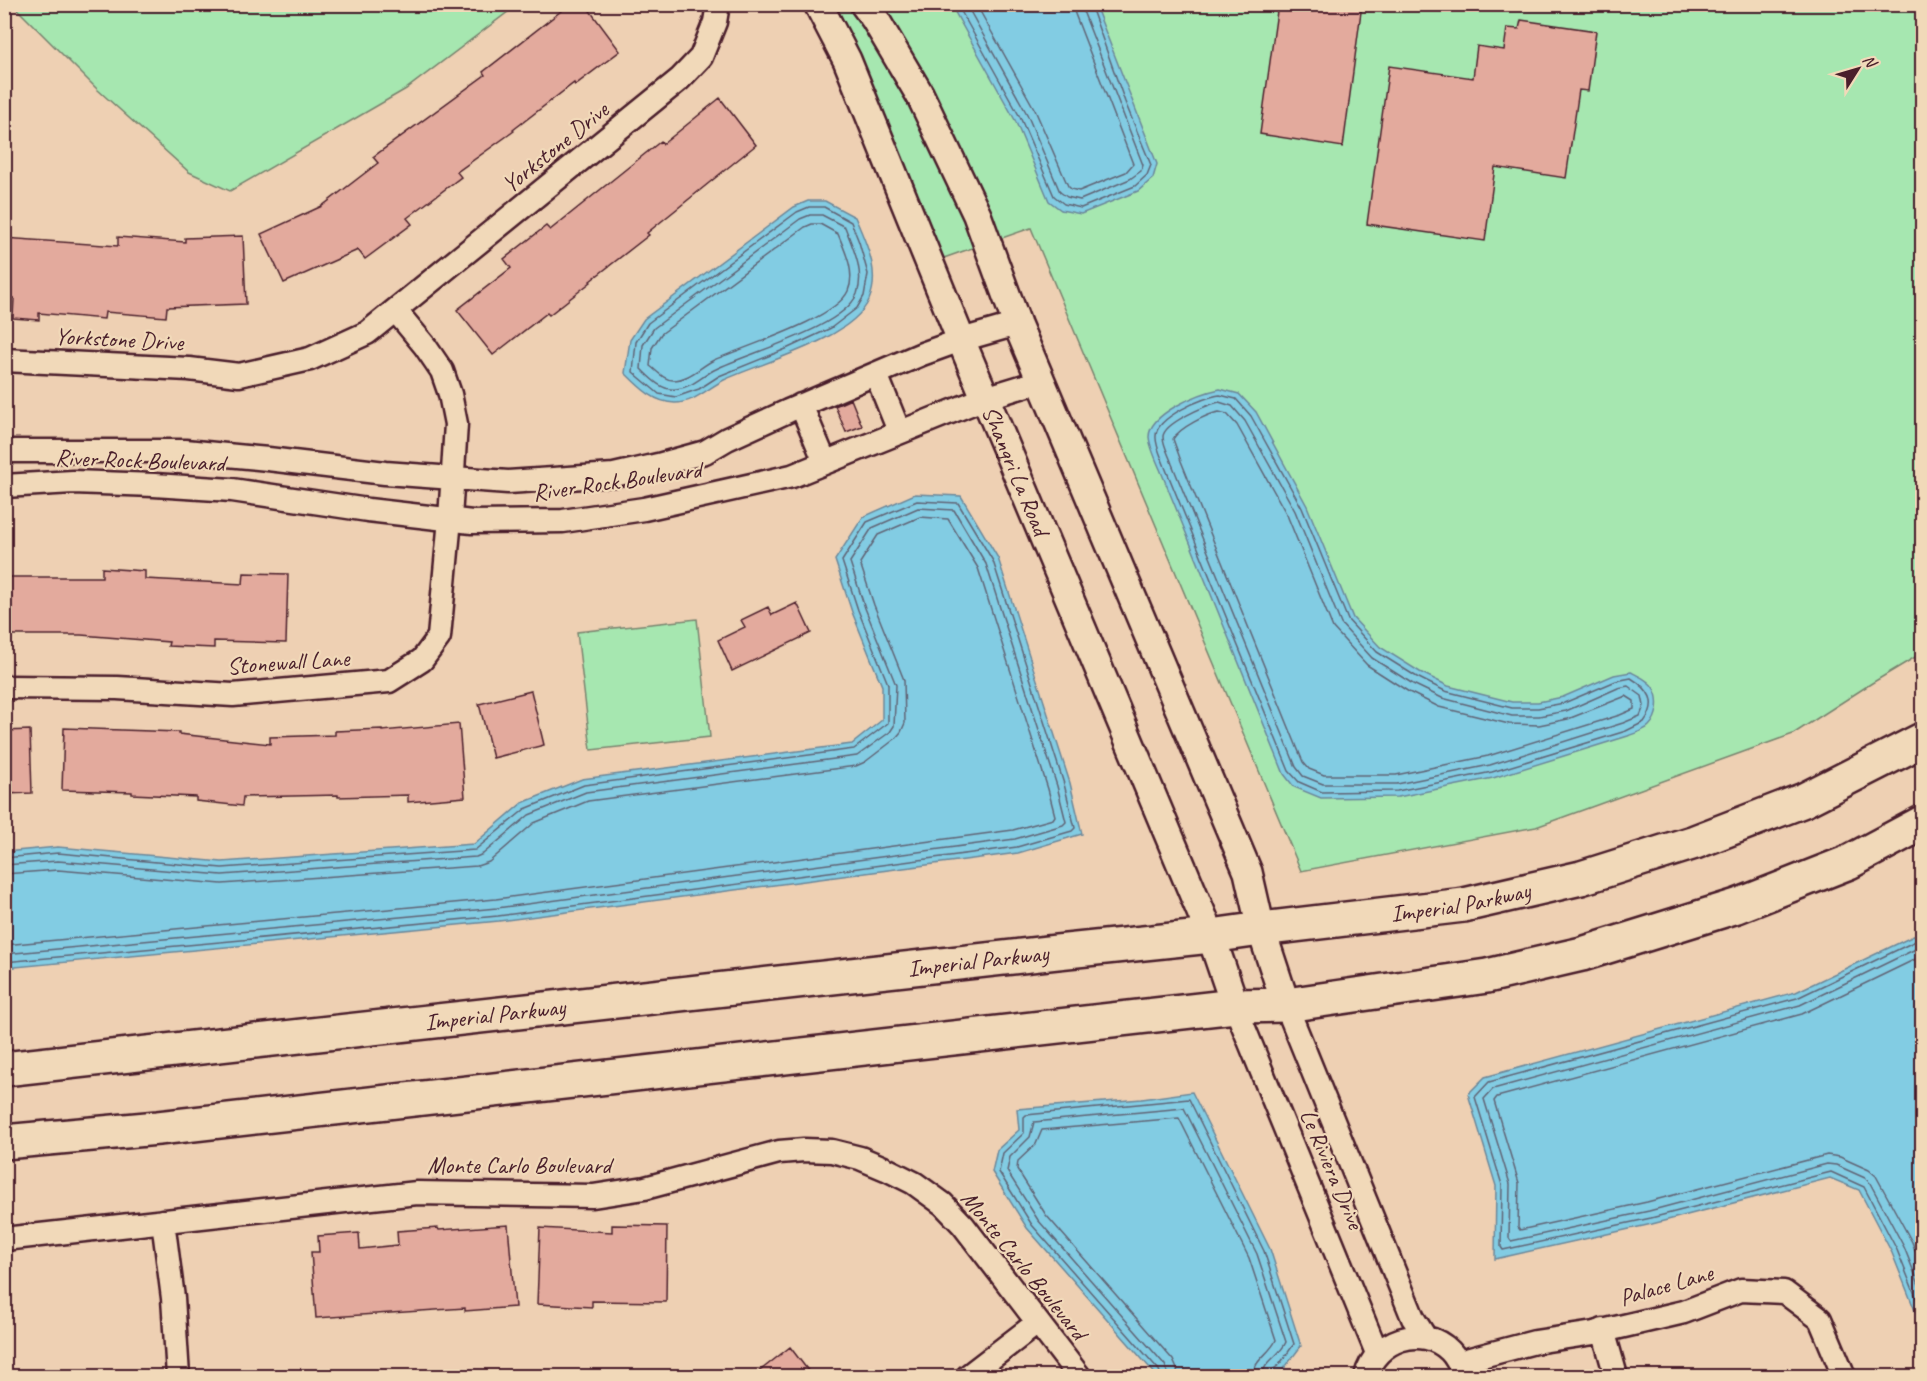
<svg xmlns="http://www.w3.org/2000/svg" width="1927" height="1381" viewBox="0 0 1927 1381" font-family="Caveat,sans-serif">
<rect width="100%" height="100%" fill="#eed0b3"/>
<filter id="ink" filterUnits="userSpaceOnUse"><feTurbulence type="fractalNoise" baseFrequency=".0167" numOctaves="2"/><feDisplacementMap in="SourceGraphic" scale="12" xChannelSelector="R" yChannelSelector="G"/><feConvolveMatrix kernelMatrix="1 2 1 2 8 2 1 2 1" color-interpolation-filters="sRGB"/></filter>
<g filter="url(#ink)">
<path fill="#a6e7b0" stroke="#78836e" stroke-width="1.5" d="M13 5H517L406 89 230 191 189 172 98 90Z
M832 5H849C884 54 912 107 938 162 951 190 964 218 975 247L941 259Z
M880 5H1922V653L1872 683 1793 734 1536 827 1301 871 1031 228 999 239Z
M697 619 710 737 591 750 577 632Z"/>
<path fill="#82cce3" stroke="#6c8799" stroke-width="1.5" d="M951 5H1095L1157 164 1153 178 1138 191 1081 214 1061 210 1049 201 1015 120Z
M808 201H825L855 217C866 243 881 272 869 300 851 340 762 362 724 380 708 388 694 403 675 403 654 403 639 387 625 373L630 340 644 319 794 207Z
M1220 389 1239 394 1256 412 1307 506 1353 618 1380 647 1420 672 1448 686 1512 702H1538L1563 697 1614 675 1631 672C1639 676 1650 681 1654 689 1660 700 1658 717 1649 726 1644 731 1635 733 1628 736L1493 778 1398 797 1321 798 1294 787 1284 774 1160 469C1156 460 1150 447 1149 437 1149 413 1200 393 1220 389Z
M915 494 961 496 998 558 1070 783 1082 834 1018 853 499 921 5 968V852L58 847 222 862 474 844 522 803 582 779 852 744 882 720V686L852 612 835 560 863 517Z
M1922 932V1328L1892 1253 1859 1190 1830 1178 1652 1224 1495 1259 1496 1186 1468 1094 1485 1077 1796 992Z
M1192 1092 1270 1249 1301 1346 1283 1370 1271 1376H1157L1027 1228 992 1172 997 1150 1019 1130 1017 1109 1142 1099Z"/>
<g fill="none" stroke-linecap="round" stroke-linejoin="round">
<path stroke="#606475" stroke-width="1.5" d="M957 4 1020 117 1054 196 1064 204 1081 208 1135 186 1147 175 1151 165 1125 102 1090 4
M966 4 1027 114 1060 192 1067 197 1080 200 1130 179 1141 171 1143 165 1083 11 1082 4
M976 4 1035 110 1068 186 1071 189 1079 191 1126 172 1133 164 1075 14 1073 4
M809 207H824L851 222 859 242 868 274 864 296 857 308 831 328 786 349 719 376 699 389 676 397 659 394 633 372 636 342 648 323 797 212Z
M810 215H822L845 227C853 248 865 272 857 294 843 328 750 352 716 369 703 375 692 388 676 389 662 391 650 378 641 369L643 345 654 328 800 219Z
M812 224H820L838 234C845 251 856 273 848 291 836 319 743 347 714 360 701 366 689 380 673 380 664 380 657 371 650 366L652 348 661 334 805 227Z
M1220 395 1236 399 1251 416 1302 508 1348 620 1377 652 1417 677 1445 691 1512 708H1538L1564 703 1616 681 1631 678C1649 689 1659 702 1644 722L1626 731 1492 772 1397 791 1322 792 1299 782 1289 771 1165 467C1162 458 1155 445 1156 436 1156 417 1204 397 1220 395Z
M1219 402 1232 406 1245 421 1295 511 1341 624 1372 658 1413 684 1442 698 1512 716H1539L1566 711 1618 688 1628 686 1642 696 1644 706 1640 716 1623 723 1490 765 1397 784H1323L1303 776 1296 767 1172 464C1170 457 1163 445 1163 437 1163 423 1207 405 1219 402Z
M1219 412 1227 414 1237 425 1287 515 1333 628 1367 665 1409 692 1439 707 1509 724 1539 725 1568 719 1626 696 1634 701V709L1620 715 1488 756 1396 775H1324L1309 769 1303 762 1181 461 1173 439C1179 428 1207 414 1219 412Z
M4 858 58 853 222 868 475 850 525 809 584 785 854 749 888 723V684L858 610 842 561 867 522 917 501 958 503 993 561 1064 784 1075 828 1072 831 1017 847 498 916 4 962
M4 865 58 861 222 875 476 857 483 854 529 815 586 792 857 756 890 732 894 726 896 685 865 608 850 562 872 528 918 508 954 510 986 564 1057 786 1066 822 1063 825 1015 839 497 908 4 954
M4 874 58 870 222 884 477 866 489 862 534 823 588 801 856 766 865 762 895 739 901 732 905 723 904 680 874 605 860 563 878 535 920 517 948 519 978 568 1048 789 1055 816 1053 819 1013 830 496 899 4 945
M1922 938 1797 998 1489 1082 1475 1097 1502 1185 1501 1247 1503 1250 1651 1218 1831 1172 1864 1187 1897 1250 1922 1312
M1922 946 1800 1005 1493 1089 1484 1099 1510 1184 1509 1238 1511 1241 1649 1211 1827 1164 1836 1165 1865 1178 1870 1183 1904 1247 1922 1292
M1922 956 1802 1014 1497 1097 1494 1101 1519 1183 1518 1227 1520 1230 1647 1202 1827 1155 1840 1157 1869 1170 1876 1176 1912 1242 1922 1268
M1161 1376 1159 1370 1032 1225 999 1172 1003 1153 1024 1133V1117L1026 1115 1189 1099 1264 1251 1294 1344 1279 1365 1271 1371 1269 1376
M1169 1376 1165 1365 1038 1220 1007 1171 1010 1157 1030 1137 1034 1122 1184 1108 1257 1254 1286 1342C1280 1356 1263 1362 1262 1376
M1178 1376 1177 1369 1173 1360 1046 1215 1017 1169 1018 1161 1036 1144 1042 1130 1179 1118 1249 1258 1276 1340C1269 1355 1254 1359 1253 1376"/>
</g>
<path fill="#e3aa9d" stroke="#4a1f2b" stroke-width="1.5" d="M570 4H585L620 51 575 85 574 83 513 130 514 131 457 172 461 177 407 218 412 224 365 259 358 250 284 283 261 234 322 206 378 163 373 157 485 75 483 72Z
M1278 4H1362L1343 147 1260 134Z
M1521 20 1596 31 1588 91 1579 90 1566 178 1495 167 1485 241 1367 224 1389 66 1473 78 1477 46 1504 50 1507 28 1519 29Z
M720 98 756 145 647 233 649 235 590 281 591 282 549 315 547 313 493 355 457 310 511 268 504 259 546 226 550 230 661 141 663 144Z
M243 236 246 304 167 307 166 317 105 312 104 319 39 313V320L13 318 14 298H4V238L118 246V237L185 242V238Z
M851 399 862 426 846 432 835 406Z
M102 568 145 571V579L243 584 244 573 288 574 286 643 214 641V648L168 646 169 642 81 635H4V577H102Z
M797 603 811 633 732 671 718 640 745 627 741 620 768 607 772 615Z
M531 691 544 745 493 758 479 704Z
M459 724 465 797 408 802V795L338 797V795L243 797 242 806 196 801V797L132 794V792L62 790 64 728 179 732V734L270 744V737L335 735V731L382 729V731Z
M30 730 32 793 4 794V731Z
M508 1225 515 1307 465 1311V1308L316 1318 311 1252H319L318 1236 359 1233 360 1249 398 1245 397 1231 438 1228 439 1230Z
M612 1225 667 1226 666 1302 592 1301V1307L537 1304 540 1228 612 1232Z
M790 1347 813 1377H752Z"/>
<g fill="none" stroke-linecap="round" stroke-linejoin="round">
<g stroke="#4a1f2b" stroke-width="27">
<path id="minor" d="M4 360 189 369 239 375 310 359 367 333 680 79 701 57 715 22 718 4
M876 374 899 431
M801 405 825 462
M4 451H185L268 459 385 473 508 482 614 475 658 465 705 452 727 439 788 411 922 354 961 340 1017 324
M4 486 73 482 154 485 232 490 368 510 472 522 563 521 644 509 792 476 985 398 1041 381
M4 687 117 688 233 695 389 681 422 660 439 637 450 519 456 424 450 394 442 371 425 346 396 311
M1286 1005 1413 1318 1425 1337
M1235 1006 1377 1353
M163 1221 173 1298 178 1376
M4 1239 417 1193 593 1196 645 1188 779 1152 804 1150 832 1151 860 1158 886 1169 914 1183 943 1204 963 1225 1079 1376
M1603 1330 1616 1376
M1459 1362 1535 1342 1594 1333 1684 1312 1741 1290 1784 1292 1820 1319 1844 1376
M968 1376 1037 1323
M1366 1376C1375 1340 1422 1323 1450 1351 1457 1358 1460 1366 1464 1375"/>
</g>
<g stroke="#4a1f2b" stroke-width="32">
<g id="tertiary">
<path id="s1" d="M818 4 847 60 961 340 1211 936 1235 1006"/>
<path d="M864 4 875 19 920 95 977 215 1017 324 1248 872 1261 929 1286 1005"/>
</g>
</g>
<g stroke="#4a1f2b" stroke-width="38">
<g id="primary">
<path id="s2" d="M4 1069 1057 952 1211 936 1261 929 1464 905 1581 878 1695 842 1804 800 1922 740"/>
<path d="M4 1142 158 1128 1235 1006 1286 1005 1487 976 1582 954 1737 906 1849 862 1922 823"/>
</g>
</g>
<use href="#minor" stroke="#f1d9b9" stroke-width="22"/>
<use href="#tertiary" stroke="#f1d9b9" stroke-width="27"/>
<use href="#primary" stroke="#f1d9b9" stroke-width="33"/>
</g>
</g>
<g text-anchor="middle" stroke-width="4.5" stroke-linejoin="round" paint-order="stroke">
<g font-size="24" fill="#4a1f2b" stroke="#f1d9b9">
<text transform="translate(555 147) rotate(-39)" y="8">Yorkstone Drive</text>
<text transform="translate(119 339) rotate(3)" y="8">Yorkstone Drive</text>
<text transform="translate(140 460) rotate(2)" y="8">River Rock Boulevard</text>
<text dy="8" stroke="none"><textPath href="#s1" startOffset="507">Shangri La Road</textPath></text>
<text transform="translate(617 481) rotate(-8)" y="8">River Rock Boulevard</text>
<text transform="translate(288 662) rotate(-4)" y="8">Stonewall Lane</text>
<text dy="8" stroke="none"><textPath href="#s2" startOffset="1466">Imperial Parkway</textPath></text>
<text dy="8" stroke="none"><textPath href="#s2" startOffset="980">Imperial Parkway</textPath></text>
<text dy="8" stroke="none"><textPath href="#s2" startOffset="494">Imperial Parkway</textPath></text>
<text x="519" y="1173">Monte Carlo Boulevard</text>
<text transform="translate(1332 1169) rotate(67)" y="8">Le Riviera Drive</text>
<text transform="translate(1024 1265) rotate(51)" y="8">Monte Carlo Boulevard</text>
<text transform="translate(1666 1285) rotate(-16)" y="8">Palace Lane</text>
</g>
</g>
<rect width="1927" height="1381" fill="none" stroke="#f1d9b9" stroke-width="24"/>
<rect x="12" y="12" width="1903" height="1357" fill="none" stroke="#4a1f2b" stroke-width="2" filter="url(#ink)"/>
<g transform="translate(1858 69) rotate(53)" stroke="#f1d9b9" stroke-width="4.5" paint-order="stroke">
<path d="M0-4.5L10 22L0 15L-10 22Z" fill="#4a1f2b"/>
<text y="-9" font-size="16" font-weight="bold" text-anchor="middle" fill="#4a1f2b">N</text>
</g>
</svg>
